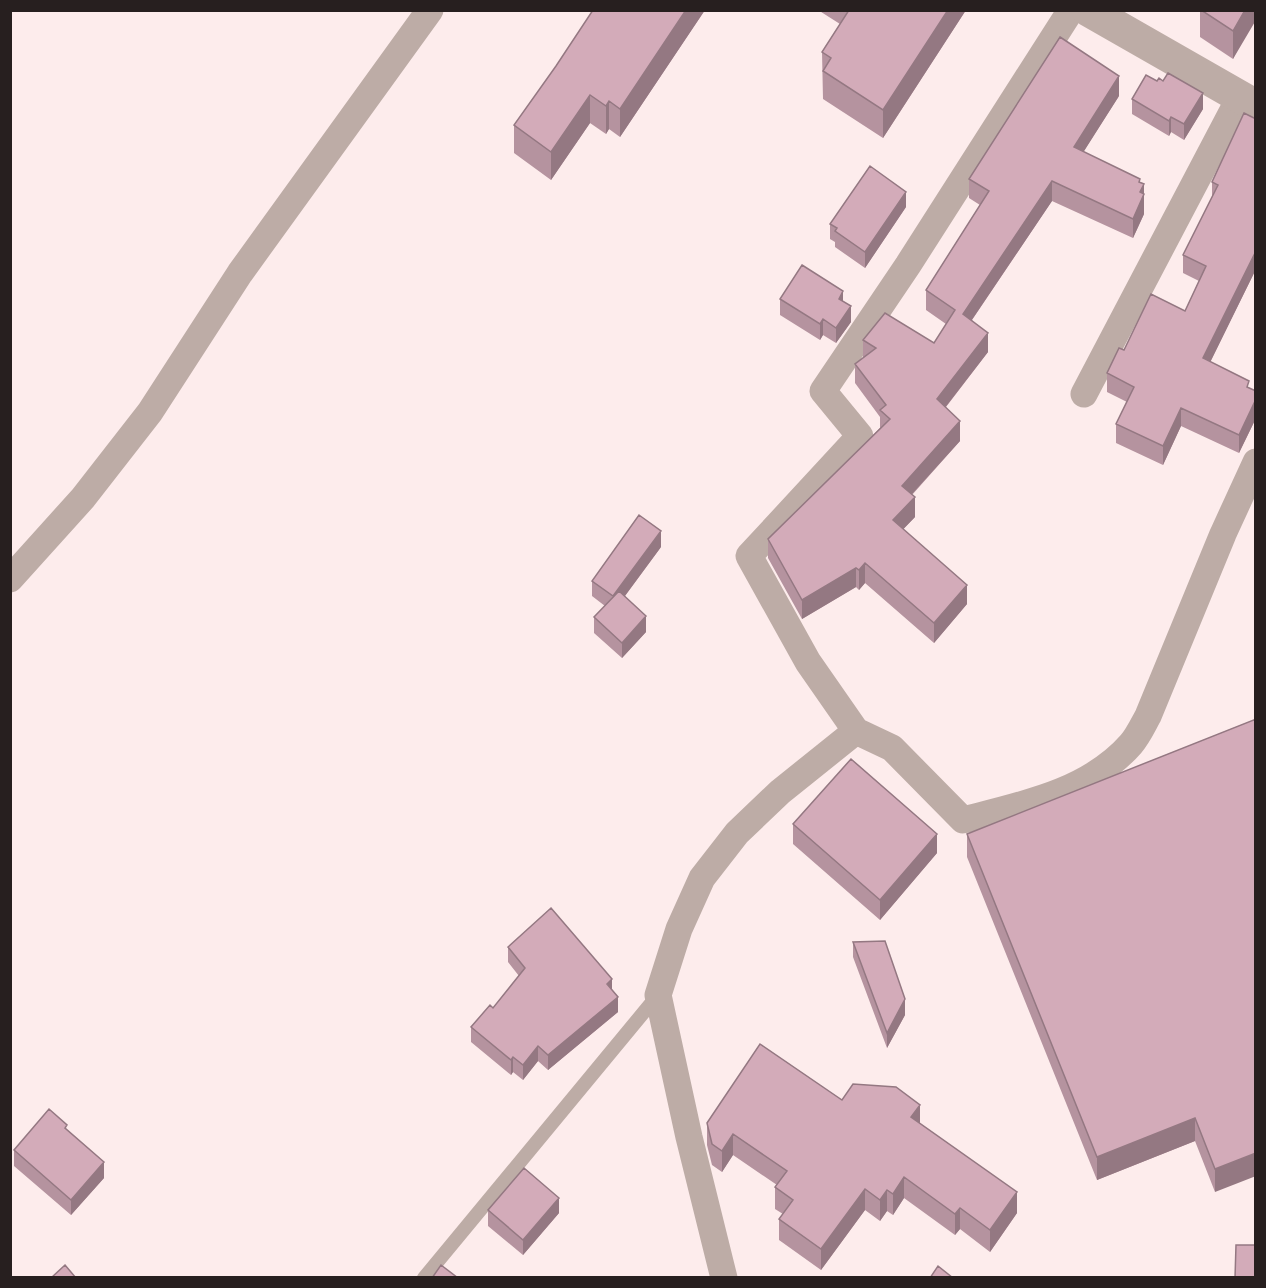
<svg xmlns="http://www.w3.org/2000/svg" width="1266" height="1288" viewBox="0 0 1266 1288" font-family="Arial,sans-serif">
<rect width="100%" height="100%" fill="#fdecec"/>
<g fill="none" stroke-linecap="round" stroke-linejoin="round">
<path stroke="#bdaca6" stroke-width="14" d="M424 1278 658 995"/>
<path stroke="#bdaca6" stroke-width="27" d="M1071 10 908 265 823 391 860 436 749 556 808 662 856 731 892 748 963 820C1022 805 1089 792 1131 744 1138 736 1143 725 1148 716L1223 534 1256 462
M1084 394 1240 97
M10 579 83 498 150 412 240 273 430 10
M724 1278 689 1137 658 995 679 929 702 878 737 833 780 792 856 731"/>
<path stroke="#bdaca6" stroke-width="33" d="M1088 10 1256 106"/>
</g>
<path fill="#b5939f" d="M705 10 620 137 609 129 606 134 590 123 551 180 514 153V125Z
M818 10H966L883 138 823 99 822 52 840 24Z
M1200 10H1256L1233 59 1200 37Z
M1119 96 1083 152 1140 183 1144 194V214L1133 238 1052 201 972 320 988 352 946 407 960 441 912 495 915 517 903 529 967 604 934 643 865 583 859 590 856 587 802 619 768 558V539L880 428V417L855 383V364L863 358V340L934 343 946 324 926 310V290L980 205 969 198V179Z
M1132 99 1203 109 1184 140 1171 132 1169 136 1132 114Z
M1256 119V269L1210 362 1249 388 1256 391V418L1239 453 1181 426 1163 465 1116 443V424L1127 402 1107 392V373L1124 350 1185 311 1199 281 1183 273V255L1212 197V182Z
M906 207 865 268 835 247V242L830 239V224Z
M780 299 843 301 851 322 836 343 823 335 820 340 780 315Z
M661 547 625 596 646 632 622 658 594 633V617L605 606 592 596V581Z
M1256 719 1215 1192 1195 1141 1097 1180 967 857V834Z
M793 824 937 853 880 920 793 844Z
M853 942 905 1015 887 1048 853 957Z
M508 947 612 989 618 1012 548 1070 538 1061 523 1080 513 1072 511 1075 471 1042V1027L493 1008 519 976 508 962Z
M842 1100 920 1123 1017 1213 990 1252 960 1229 955 1235 904 1198 893 1215 887 1211 880 1221 865 1210 821 1270 779 1240V1219L783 1214 775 1209V1187L777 1185 733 1155 722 1172 712 1165 707 1145V1123Z
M67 1131 104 1178 71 1215 14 1166V1150Z
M488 1210 559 1213 523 1255 488 1226Z"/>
<path fill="#947882" d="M686 10H705L620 137V109Z
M948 10H966L883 138V110Z
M1245 10H1256V20L1233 59V31Z
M1119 76V96L1074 167V147Z
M1203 93V109L1184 140V124Z
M590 95V123L551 180V152Z
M609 101V129L606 134V106Z
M1171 117V132L1169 136V121Z
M1140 179V191L1144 184V214L1133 238V219L1139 182Z
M1052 181V201L963 333V314Z
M906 192V207L865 268V252Z
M1256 251V269L1203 377V358Z
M843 291V307L839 299Z
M851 306V322L836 343V328Z
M823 319V335L820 340V324Z
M988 333V352L937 418V399Z
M1256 399V418L1239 453V435Z
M1181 408V426L1163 465V446Z
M960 421V441L902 505V486Z
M915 497V517L893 540V520Z
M661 531V547L613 612V596Z
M865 563V583L859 590V570Z
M856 568V587L802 619V600Z
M967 585V604L934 643V623Z
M646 616V632L622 658V643Z
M937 834V853L880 920V900Z
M612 979V994L607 984Z
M618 997V1012L548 1070V1055Z
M905 999V1015L887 1048V1033Z
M538 1046V1061L523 1080V1065Z
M513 1057V1072L511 1075V1060Z
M920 1105V1126L911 1117Z
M1195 1118V1141L1097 1180V1157Z
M733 1134V1155L722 1172V1151Z
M1256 1153V1176L1215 1192V1169Z
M104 1162V1178L71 1215V1200Z
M904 1177V1198L893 1215V1194Z
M865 1189V1210L821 1270V1249Z
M887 1190V1211L880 1221V1200Z
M1017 1192V1213L990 1252V1230Z
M559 1198V1213L523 1255V1240Z
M960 1208V1229L955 1235V1214Z"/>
<path fill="#d3abb9" stroke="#947882" stroke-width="1.5" d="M593 10H686L620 109 609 101 606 106 590 95 551 152 514 125 556 66Z
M849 10H948L883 110 823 71 831 58 822 52Z
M1201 10H1245L1233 31Z
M1060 37 1119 76 1074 147 1140 179 1139 182 1144 184 1140 192 1144 194 1133 219 1052 181 963 314 988 333 937 399 960 421 902 486 915 497 893 520 967 585 934 623 865 563 859 570 856 568 802 600 768 539 890 419 880 410 886 405 855 364 876 348 863 340 885 313 934 343 955 310 926 290 989 191 969 179Z
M1168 73 1203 93 1184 124 1171 117 1169 121 1132 99 1146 75 1157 81 1159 78 1163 81Z
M1244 113 1256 119V251L1203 358 1249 381 1247 387 1256 391V399L1239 435 1181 408 1163 446 1116 424 1134 387 1107 373 1119 348 1124 350 1151 294 1185 311 1206 266 1183 255 1218 185 1212 182Z
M870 166 906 192 865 252 835 231 837 228 830 224Z
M802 265 843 291 839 299 851 306 836 328 823 319 820 324 780 299Z
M639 515 661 531 613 596 592 581Z
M619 591 646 616 622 643 594 617Z
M1256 719V1153L1215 1169 1195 1118 1097 1157 967 834Z
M851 759 937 834 880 900 793 824Z
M551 908 612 979 607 984 618 997 548 1055 538 1046 523 1065 513 1057 511 1060 471 1027 490 1005 493 1008 525 968 508 947Z
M885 941 905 999 887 1033 853 942Z
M760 1044 842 1100 853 1084 896 1087 920 1105 911 1117 1017 1192 990 1230 960 1208 955 1214 904 1177 893 1194 887 1190 880 1200 865 1189 821 1249 779 1219 793 1200 775 1187 787 1171 733 1134 722 1151 712 1144 707 1123Z
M49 1109 67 1125 65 1128 104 1162 71 1200 14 1150Z
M524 1168 559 1198 523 1240 488 1210Z
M1236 1245H1256V1278H1235Z
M65 1265 76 1278H51Z
M441 1265 458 1278H432Z
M938 1266 953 1278H930Z"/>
<rect width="1266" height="1288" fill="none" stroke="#271f1f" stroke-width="24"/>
</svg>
